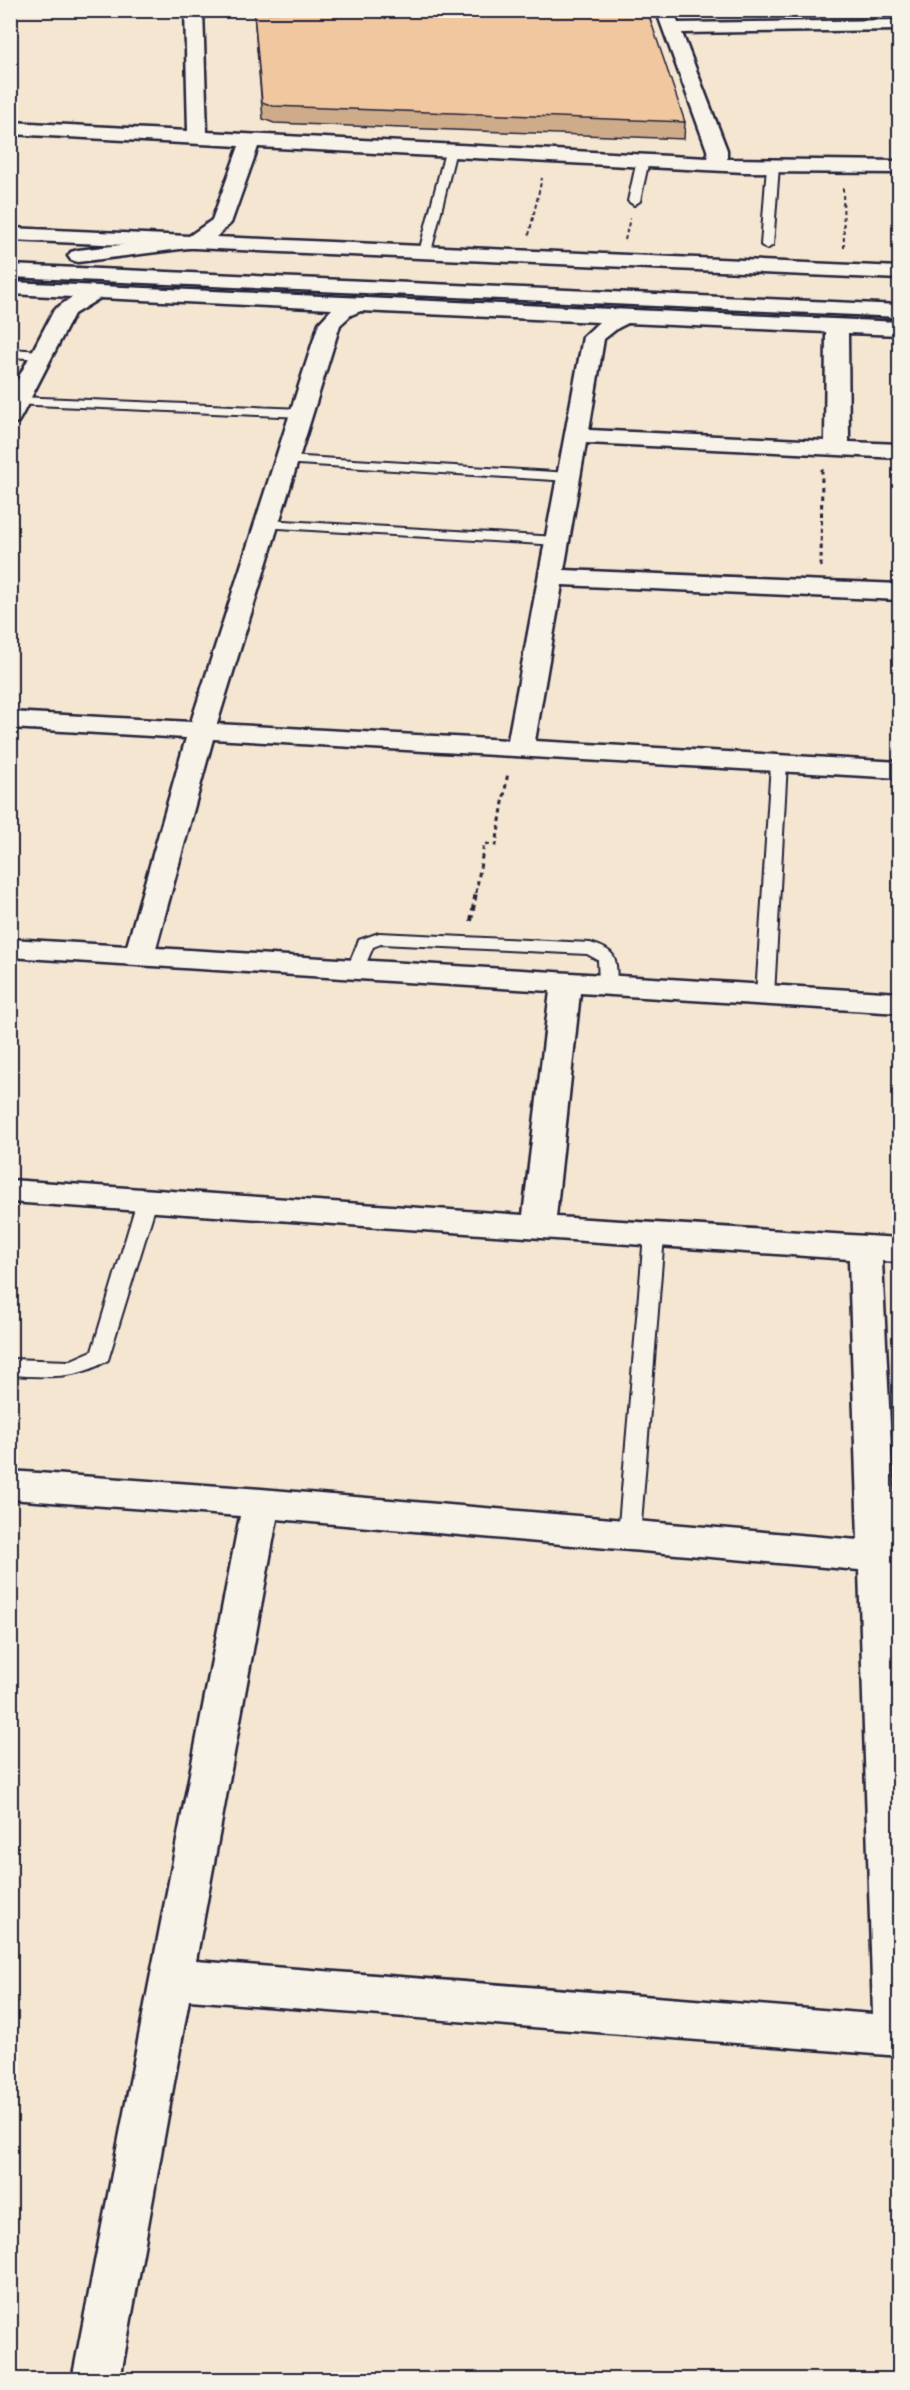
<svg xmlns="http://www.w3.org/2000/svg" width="910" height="2390" viewBox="0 0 910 2390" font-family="Dekko,sans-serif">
<rect width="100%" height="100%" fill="#f5e6d2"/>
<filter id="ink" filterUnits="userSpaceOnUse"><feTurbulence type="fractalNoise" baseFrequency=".0167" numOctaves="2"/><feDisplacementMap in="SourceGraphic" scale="12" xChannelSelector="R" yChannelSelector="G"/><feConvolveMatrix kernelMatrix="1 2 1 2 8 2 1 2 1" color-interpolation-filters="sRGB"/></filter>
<g filter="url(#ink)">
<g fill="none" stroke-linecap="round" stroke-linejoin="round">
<g stroke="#22223b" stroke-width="4">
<path id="lane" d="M446 148 456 150 431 252 425 256 419 252Z
M643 157 649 160 640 201 634 205 628 201 637 160Z
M773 163 779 166 773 245 767 249 761 245 767 166Z
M10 349 42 351 48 355 42 359 10 357Z
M18 397 302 409 309 413 302 417 13 404 11 401Z
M287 456 570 473 577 477 570 481 282 463 280 460Z
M267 520 558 537 565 541 558 545 262 527 260 524Z
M779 758 787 763 774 995 765 1001 756 995 771 763Z
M379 933 590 943C618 951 616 958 617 984L608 990 602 988 599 984 598 960 587 954 381 944 373 947 362 973H350L347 969 359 940Z
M147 1194 154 1196 157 1201 108 1360C77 1380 46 1377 10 1375V1359L69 1361 92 1351 137 1201 140 1196Z
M654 1229 661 1231 664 1236 640 1536 637 1542 629 1545 621 1542 618 1536 644 1236 647 1231Z"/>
</g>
<g stroke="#22223b" stroke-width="5">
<path id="street" d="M185 10H203L207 132 708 158 707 150 656 10H674L678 23 900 20V30L682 33 727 150V159L900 161V173L744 172 258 147 231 223 216 237 900 267V279L10 240V228L189 236 212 220 239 146 10 134V122L188 131Z
M10 282 900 322V335L848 333 849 442 900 444V458L586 443 564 570 900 584V600L562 585 535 741 900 762V778L213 739 156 948 900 993V1013L580 993 556 1217 900 1238V1262L882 1261 900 1632V2056L189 2000 120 2380H72L240 1516 10 1499V1471L261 1489 858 1540 849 1259 10 1202V1180L523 1215 550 991 10 957V939L127 946 186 738 10 728V712L191 722 319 323 332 309 100 298 74 314 21 417 18 422 10 424V394L54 310 72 297 10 294ZM361 311 599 322 583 337 508 740 217 724 340 325 351 315ZM628 323 826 332 825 441 589 430 604 339 618 328ZM277 1519 859 1570 873 2014 196 1961Z"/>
</g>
<g stroke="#22223b" stroke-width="5">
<path id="secondary" d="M189 237 196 239 199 243 196 247 78 262 71 260 68 256 71 252 78 250Z
M10 265 900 305V317L10 277Z"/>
</g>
<path stroke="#22223b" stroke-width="2" stroke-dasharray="4 3" stroke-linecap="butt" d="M843 188 844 249
M529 235 542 178
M625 240 630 218"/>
<path stroke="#22223b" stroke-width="3" stroke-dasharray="4.5 4" stroke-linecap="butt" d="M821 567 822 469
M476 893 484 844 496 845 508 772"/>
<path stroke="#22223b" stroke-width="4" stroke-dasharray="6 4.5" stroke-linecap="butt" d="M471 921 476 892"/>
<use href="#lane" fill="#f7f3e8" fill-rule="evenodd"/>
<use href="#street" fill="#f7f3e8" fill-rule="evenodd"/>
<use href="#secondary" fill="#f7f3e8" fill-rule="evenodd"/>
</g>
<path fill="#ceab89" stroke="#22223b" stroke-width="1.5" d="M254 13 685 122 684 139 274 123 263 119Z"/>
<path fill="#f0c79f" stroke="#22223b" stroke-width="1.5" d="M396 10H647L685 122 273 106 262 102 254 13Z"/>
</g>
<rect width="910" height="2390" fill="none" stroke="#f7f3e8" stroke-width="36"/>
<rect x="18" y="18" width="874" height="2354" fill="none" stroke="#22223b" stroke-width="2" filter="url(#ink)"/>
</svg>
